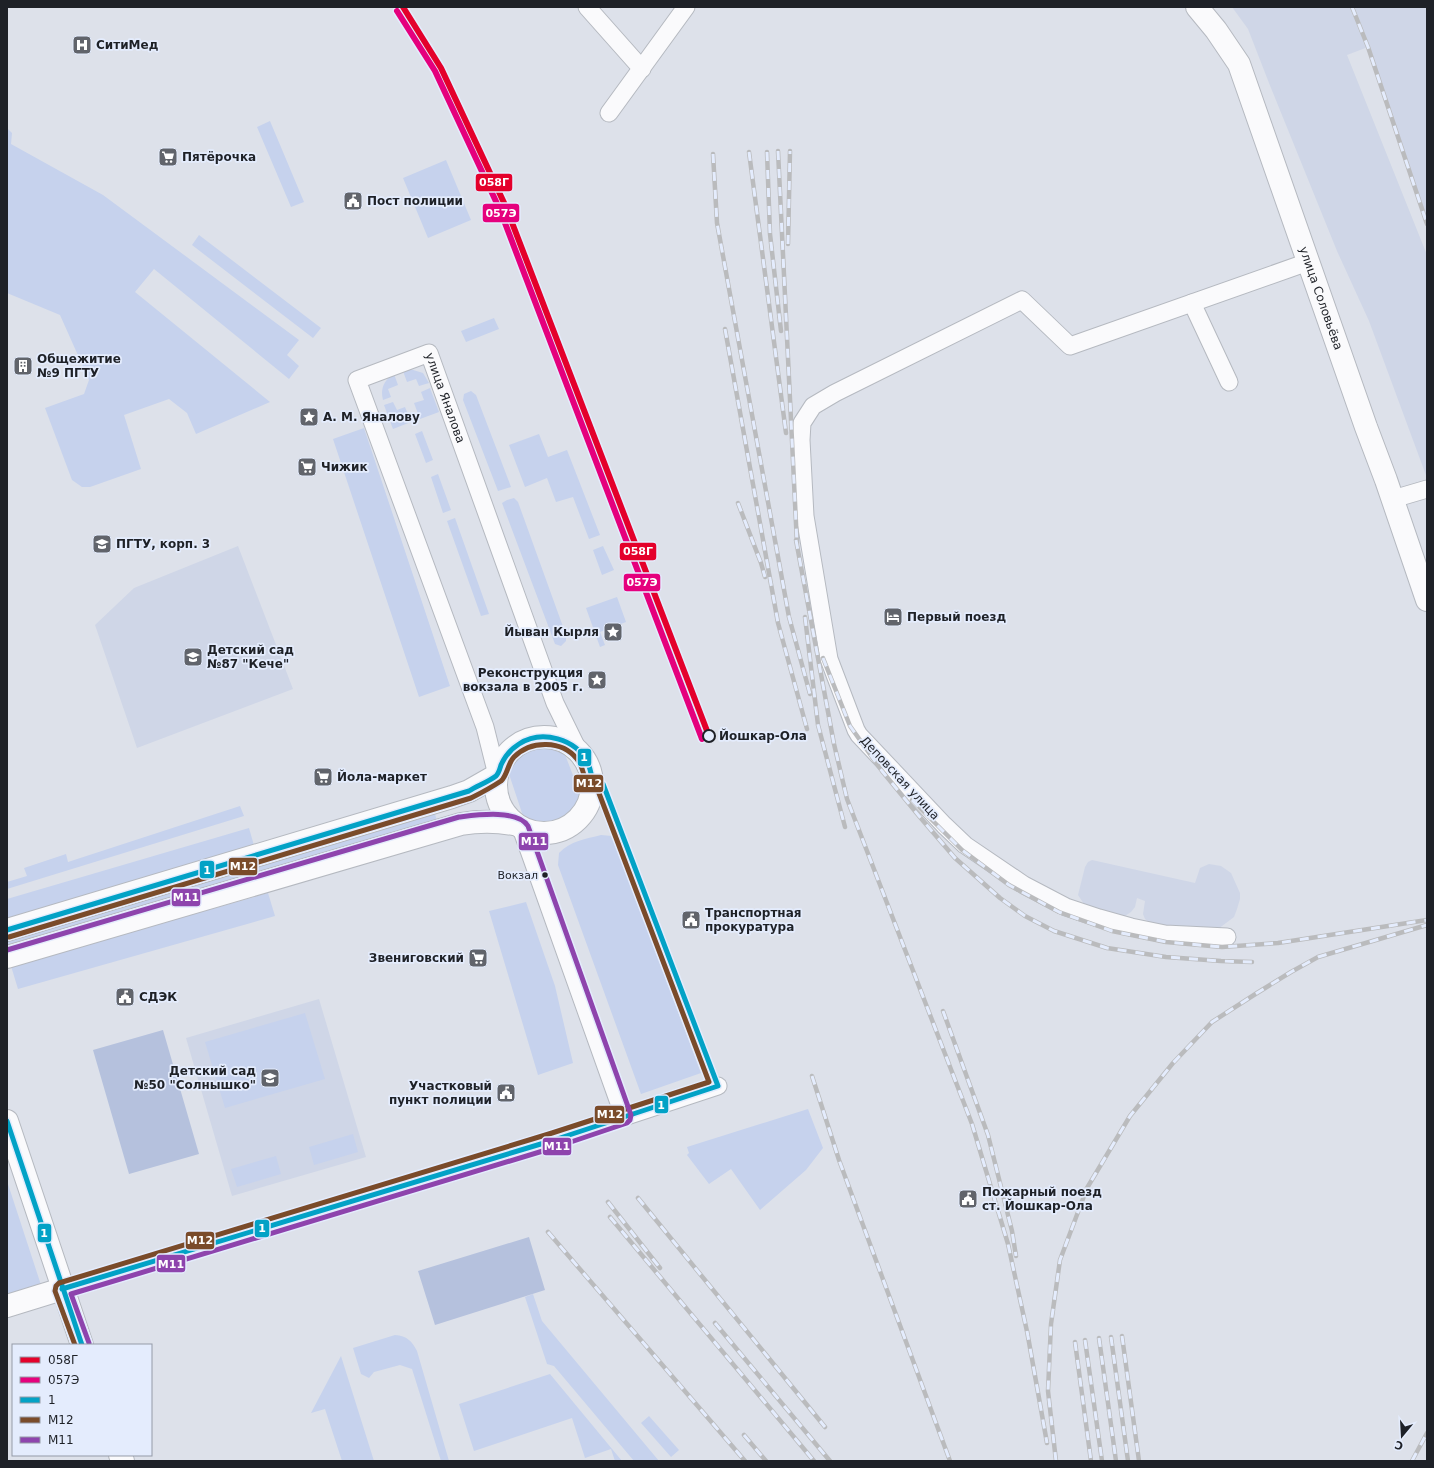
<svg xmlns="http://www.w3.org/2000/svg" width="1434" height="1468" viewBox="0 0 1434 1468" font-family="'DejaVu Sans',sans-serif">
<rect width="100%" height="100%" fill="#dde1ea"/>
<path fill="#cfd6e7" d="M1232 7H1427V224L1368 47 1347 55 1427 255V478L1369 321 1337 251 1269 83 1248 29Z
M238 546 293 689 137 748 95 625 134 588Z
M1092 860 1195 883 1200 868 1209 864 1221 866 1231 873 1240 893V899L1237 909 1234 917 1218 929H1189L1150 923 1145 919 1143 914 1145 901 1137 898 1135 907 1131 912 1125 916 1119 917 1084 904 1078 895 1085 867 1088 862Z
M319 999 366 1157 232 1196 186 1038Z"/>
<path fill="#c6d2ed" d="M270 121 304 202 291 207 257 127Z
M7 128 12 133 11 144 103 195 299 340 287 355 299 366 289 379 154 269 135 292 270 402 196 434 187 413 169 399 124 415 141 469 90 487H82L72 480 45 408 84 394 89 380 60 315 7 293Z
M446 160 471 220 428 238 403 178Z
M199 235 321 328 313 338 192 245Z
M494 318 499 329 466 342 461 331Z
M410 369 423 373 429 383 419 386 416 379 407 382 403 371Z
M394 374 398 385 388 389 391 397 383 400C380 389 384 380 394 374Z
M430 388 439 412 420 419 414 403 424 400 421 392Z
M471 391 476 395 511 487 498 491 463 400 464 394Z
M393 402 397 410 405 407 411 422 393 429 384 405Z
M364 428 450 686 419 697 333 439Z
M422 431 433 460 426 463 415 434Z
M539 434 548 457 567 450 600 535 589 539 573 497 556 502 547 478 525 487 509 445Z
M438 474 451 510 443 513 431 477Z
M514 498 518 502 566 635V641L561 646 555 644 502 503 507 500Z
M455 518 489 614 481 616 447 521Z
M603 546 614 570 602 575 593 550Z
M617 597 626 622 600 632 605 645 600 647 586 608Z
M546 746 558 749 564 752 581 796C568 820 549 831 523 816L508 771C516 755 528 747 546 746Z
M240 806 244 816 7 889V882L27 876 24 868 66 854 68 862Z
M435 814 437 821 7 946V940Z
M249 828 255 849 7 922V899Z
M601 835 612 836 701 1073 641 1094 558 865 559 853C570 841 586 839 601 835Z
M268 893 275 916 18 989 11 966Z
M526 902 555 986 573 1063 538 1075 489 911Z
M305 1013 325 1079 225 1108 205 1042Z
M808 1109 823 1148 806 1170 760 1210 731 1169 709 1184 687 1155 689 1153 687 1147Z
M353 1134 358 1152 314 1165 309 1147Z
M276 1156 281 1174 237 1187 231 1169Z
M7 1181 41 1285 7 1296Z
M533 1294 542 1321 659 1461H634L554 1366 547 1364 525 1297Z
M395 1335C407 1336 412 1341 417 1351L449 1461H441L412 1369 400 1365 374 1372 369 1378 361 1374 353 1348Z
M341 1356 374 1461H342L325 1409 311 1413Z
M550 1374 622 1461H615L611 1449 585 1458 572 1418 474 1451 459 1404Z
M649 1416 679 1450 671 1457 641 1423Z"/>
<path fill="#b5c1dd" d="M163 1030 199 1154 129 1174 93 1050Z
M529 1237 545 1290 435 1325 418 1271Z"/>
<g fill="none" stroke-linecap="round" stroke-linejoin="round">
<g stroke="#b5b9c0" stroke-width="19">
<g id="street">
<path d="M587 7 642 69"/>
<path d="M609 113 686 7"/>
<path d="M1192 303 1229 382"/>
<path d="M1393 499 1427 489"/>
<path id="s1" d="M497 775 485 727 357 380 429 353 555 703 578 750"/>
<path d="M521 828 624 1117"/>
<path d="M1227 937 1165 934 1131 927 1099 918 1066 907 1024 885 965 845 944 825 859 735 856 730 829 659 805 516 801 440 802 423 813 406 835 393 1022 300 1070 346 1308 262"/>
<path d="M62 1289 554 1140 718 1086"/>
</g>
</g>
<g stroke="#b5b9c0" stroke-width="24">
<g id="secondary">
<path id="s2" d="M1197 7 1216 30 1239 64 1366 427 1386 480 1427 600"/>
<circle cx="544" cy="785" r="48"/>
<path d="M7 930 452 797 469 791 497 775"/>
<path d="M7 957 461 824C479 821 495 821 513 824"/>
<path d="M7 1121 82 1345"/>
<path d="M7 1306 62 1289"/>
<path d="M120 1455 123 1461"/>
</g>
</g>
<use href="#street" stroke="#fafafc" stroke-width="17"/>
<use href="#secondary" stroke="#fafafc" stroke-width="22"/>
<g stroke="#babbbd" stroke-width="4.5">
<path id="rail" d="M1352 7 1368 47 1427 224
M778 151 797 544
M749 152 786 433
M767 152 770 234 781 331
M713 154 717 223 789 617 810 694
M788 244 790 151
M725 329 778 623 807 729
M738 503 761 563 765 577
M796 540 834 744 847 799 972 1124 1008 1244 1028 1336
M805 617 818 725 845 827
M823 658 850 726 882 771 919 816 955 858 1000 898 1025 916 1054 931 1107 948 1166 957 1221 961 1252 962
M912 800 962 850 1009 885 1059 912 1112 931 1166 942 1222 947 1278 943 1427 920
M943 1011 988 1135 1012 1231 1016 1256
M812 1076 839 1160 950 1461
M638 1198 825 1427
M608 1202 660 1268
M610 1217 814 1461
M548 1232 745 1461
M715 1323 830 1461
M1027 1331 1047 1443
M1122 1336 1139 1461
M1111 1337 1128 1461
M1099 1338 1116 1461
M1085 1340 1102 1461
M1075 1342 1091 1461
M744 1435 766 1461
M1056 1461 1048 1391 1051 1324 1060 1260 1087 1188 1130 1116 1173 1063 1212 1022 1257 993 1291 972 1318 957 1427 925
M1412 1461 1427 1433"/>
</g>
<use href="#rail" stroke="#e4ecfd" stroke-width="3" stroke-dasharray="9" stroke-linecap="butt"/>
<g stroke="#e4ecfd" stroke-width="8">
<path id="bus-1" d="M7 930 469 791C477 786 488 782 496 776 499 773 500 768 501 765 505 756 511 749 519 744 542 729 576 739 588 763 590 768 591 773 592 778L597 779 603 784 718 1086 554 1140 62 1289
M7 1121 82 1345"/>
</g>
<g stroke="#e4ecfd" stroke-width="8">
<path id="bus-2" d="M9 937 471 798C481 793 492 787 501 781 507 776 508 763 514 757 531 740 562 740 577 759 583 766 583 774 586 782L597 788 709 1082 552 1133 59 1283 56 1286 55 1291 75 1345"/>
</g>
<g stroke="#e4ecfd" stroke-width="8">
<path id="bus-3" d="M7 950 459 817C476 815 517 809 528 826L631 1115 630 1120 627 1123 556 1147 71 1294 89 1343"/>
</g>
<use href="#bus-1" stroke="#02a2c6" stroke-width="5"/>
<use href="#bus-2" stroke="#7a4b2a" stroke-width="5"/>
<use href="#bus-3" stroke="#8e44ad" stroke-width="5"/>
<g stroke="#e4ecfd" stroke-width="9">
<path id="rail-1" d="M403 7 441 68 506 207 709 736"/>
</g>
<g stroke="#e4ecfd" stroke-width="9">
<path id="rail-2" d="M397 11 435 71 500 210 702 739"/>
</g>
<use href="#rail-1" stroke="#e4002b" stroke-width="6"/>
<use href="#rail-2" stroke="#e5007d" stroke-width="6"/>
</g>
<defs>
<g id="hospital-square" transform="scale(1)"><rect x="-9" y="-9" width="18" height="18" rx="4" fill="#61646b" stroke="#e4ecfd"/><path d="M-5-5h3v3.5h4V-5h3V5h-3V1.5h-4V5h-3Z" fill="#fff"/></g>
<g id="supermarket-square" transform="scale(1)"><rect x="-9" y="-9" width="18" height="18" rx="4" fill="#61646b" stroke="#e4ecfd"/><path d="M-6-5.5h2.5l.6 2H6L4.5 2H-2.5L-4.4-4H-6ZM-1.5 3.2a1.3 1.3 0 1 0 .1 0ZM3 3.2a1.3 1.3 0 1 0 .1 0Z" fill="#fff"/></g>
<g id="civic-square" transform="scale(1)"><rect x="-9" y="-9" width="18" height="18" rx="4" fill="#61646b" stroke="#e4ecfd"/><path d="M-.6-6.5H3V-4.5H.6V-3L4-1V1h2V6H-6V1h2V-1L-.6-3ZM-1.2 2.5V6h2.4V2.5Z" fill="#fff"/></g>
<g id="building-square" transform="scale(1)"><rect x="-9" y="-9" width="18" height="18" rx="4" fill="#61646b" stroke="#e4ecfd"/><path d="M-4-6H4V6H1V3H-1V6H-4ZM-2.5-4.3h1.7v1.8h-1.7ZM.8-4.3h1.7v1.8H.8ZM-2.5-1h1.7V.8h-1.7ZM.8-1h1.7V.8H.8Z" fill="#fff"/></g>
<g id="sight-square" transform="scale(1)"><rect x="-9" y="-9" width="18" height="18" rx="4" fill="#61646b" stroke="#e4ecfd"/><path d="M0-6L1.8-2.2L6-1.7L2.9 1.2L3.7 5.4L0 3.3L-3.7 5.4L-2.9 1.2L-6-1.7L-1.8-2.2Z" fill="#fff"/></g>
<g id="university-square" transform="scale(1)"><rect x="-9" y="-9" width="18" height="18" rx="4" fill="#61646b" stroke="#e4ecfd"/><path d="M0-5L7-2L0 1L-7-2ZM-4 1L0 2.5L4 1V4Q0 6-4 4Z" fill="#fff"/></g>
<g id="hotel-square" transform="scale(1)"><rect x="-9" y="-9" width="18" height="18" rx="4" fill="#61646b" stroke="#e4ecfd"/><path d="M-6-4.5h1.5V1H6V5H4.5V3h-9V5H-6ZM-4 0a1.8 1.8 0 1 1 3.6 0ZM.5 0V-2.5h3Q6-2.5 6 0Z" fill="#fff"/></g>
<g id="school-square" transform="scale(1)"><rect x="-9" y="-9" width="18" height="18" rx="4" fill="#61646b" stroke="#e4ecfd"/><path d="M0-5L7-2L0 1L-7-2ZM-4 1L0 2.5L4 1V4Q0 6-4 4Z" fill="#fff"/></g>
</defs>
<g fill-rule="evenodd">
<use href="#hospital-square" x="82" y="45"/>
<use href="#supermarket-square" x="168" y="157"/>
<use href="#civic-square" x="353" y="201"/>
<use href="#building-square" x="23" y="366"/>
<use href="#sight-square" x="309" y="417"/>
<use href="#supermarket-square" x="307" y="467"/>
<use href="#university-square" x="102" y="544"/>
<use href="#hotel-square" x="893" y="617"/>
<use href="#sight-square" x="613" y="632"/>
<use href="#school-square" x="193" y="657"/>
<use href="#sight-square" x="597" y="680"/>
<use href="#supermarket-square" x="323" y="777"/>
<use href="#civic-square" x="691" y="920"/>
<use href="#supermarket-square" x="478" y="958"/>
<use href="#civic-square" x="125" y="997"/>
<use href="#school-square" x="270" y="1078"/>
<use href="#civic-square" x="506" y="1093"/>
<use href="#civic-square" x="968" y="1199"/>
</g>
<circle fill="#e4ecfd" stroke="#1e2127" stroke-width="2" cx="709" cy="736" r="6"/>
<circle fill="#1e2127" stroke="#e4ecfd" stroke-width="1.5" cx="545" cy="875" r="3.5"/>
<g text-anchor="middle" stroke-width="3.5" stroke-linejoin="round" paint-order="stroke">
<g font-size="11" fill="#1e2127" stroke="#e4ecfd" text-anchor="end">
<text x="538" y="879">Вокзал</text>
</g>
<g font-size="12" font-weight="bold" fill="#1e2127" stroke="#e4ecfd" text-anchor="start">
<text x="96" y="49">СитиМед</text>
<text x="182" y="161">Пятёрочка</text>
<text x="367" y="205">Пост полиции</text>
<text x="37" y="363">Общежитие<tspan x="37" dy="14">№9 ПГТУ</tspan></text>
<text x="323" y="421">А. М. Яналову</text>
<text x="321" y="471">Чижик</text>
<text x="116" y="548">ПГТУ, корп. 3</text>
<text x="907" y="621">Первый поезд</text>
<text x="599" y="636" text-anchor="end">Йыван Кырля</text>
<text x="207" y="654">Детский сад<tspan x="207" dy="14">№87 "Кече"</tspan></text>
<text x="583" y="677" text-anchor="end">Реконструкция<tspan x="583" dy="14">вокзала в 2005 г.</tspan></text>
<text x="337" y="781">Йола-маркет</text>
<text x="705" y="917">Транспортная<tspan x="705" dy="14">прокуратура</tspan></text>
<text x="464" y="962" text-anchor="end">Звениговский</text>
<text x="139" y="1001">СДЭК</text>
<text x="256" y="1075" text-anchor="end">Детский сад<tspan x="256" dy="14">№50 "Солнышко"</tspan></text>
<text x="492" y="1090" text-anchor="end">Участковый<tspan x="492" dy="14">пункт полиции</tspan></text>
<text x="982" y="1196">Пожарный поезд<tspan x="982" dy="14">ст. Йошкар-Ола</tspan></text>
</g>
<g font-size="12" fill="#1e2127" stroke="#e4ecfd">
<text dy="4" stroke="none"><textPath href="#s2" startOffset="319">улица Соловьёва</textPath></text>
<text dy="4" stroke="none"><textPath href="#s1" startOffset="544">улица Яналова</textPath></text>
<text transform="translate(900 778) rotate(47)" y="4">Деповская улица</text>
</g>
<g font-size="12" font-weight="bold" fill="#1e2127" stroke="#e4ecfd" text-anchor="start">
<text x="719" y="740">Йошкар-Ола</text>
</g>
</g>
<g stroke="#e4ecfd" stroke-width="1.5">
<rect x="475" y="173" width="38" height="19" rx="4" fill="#e4002b"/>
<rect x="482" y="203" width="38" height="20" rx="4" fill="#e5007d"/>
<rect x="619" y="542" width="38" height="19" rx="4" fill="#e4002b"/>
<rect x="623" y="573" width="38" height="19" rx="4" fill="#e5007d"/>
<rect x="577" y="748" width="15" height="19" rx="4" fill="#02a2c6"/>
<rect x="573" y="774" width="31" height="19" rx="4" fill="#7a4b2a"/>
<rect x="518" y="832" width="31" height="19" rx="4" fill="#8e44ad"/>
<rect x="228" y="857" width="30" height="19" rx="4" fill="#7a4b2a"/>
<rect x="199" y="860" width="16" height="19" rx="4" fill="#02a2c6"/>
<rect x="171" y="888" width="30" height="19" rx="4" fill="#8e44ad"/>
<rect x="654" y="1095" width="15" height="19" rx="4" fill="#02a2c6"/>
<rect x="594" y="1105" width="31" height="19" rx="4" fill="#7a4b2a"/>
<rect x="542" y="1137" width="30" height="19" rx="4" fill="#8e44ad"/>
<rect x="254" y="1219" width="16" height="19" rx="4" fill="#02a2c6"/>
<rect x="37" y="1223" width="15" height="20" rx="4" fill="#02a2c6"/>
<rect x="185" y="1231" width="30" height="19" rx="4" fill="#7a4b2a"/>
<rect x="156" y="1254" width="30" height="19" rx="4" fill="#8e44ad"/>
</g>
<g font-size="11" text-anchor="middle" font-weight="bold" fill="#fff">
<text x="494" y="186">058Г</text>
<text x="501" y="217">057Э</text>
<text x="638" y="555">058Г</text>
<text x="642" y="586">057Э</text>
<text x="584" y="761">1</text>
<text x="589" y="787">М12</text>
<text x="534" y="845">М11</text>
<text x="243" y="870">М12</text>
<text x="207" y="874">1</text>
<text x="186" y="901">М11</text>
<text x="661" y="1109">1</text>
<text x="610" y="1118">М12</text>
<text x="557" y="1150">М11</text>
<text x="262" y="1232">1</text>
<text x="44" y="1237">1</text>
<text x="200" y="1244">М12</text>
<text x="171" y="1268">М11</text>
</g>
<rect width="1434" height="1468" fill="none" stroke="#1e2127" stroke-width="16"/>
<rect x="12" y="1344" width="140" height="112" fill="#e4ecfd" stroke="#959ba7"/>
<rect x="20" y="1357" width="20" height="6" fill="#e4002b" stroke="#959ba7"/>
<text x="48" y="1364" font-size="12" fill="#1e2127">058Г</text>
<rect x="20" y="1377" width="20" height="6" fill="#e5007d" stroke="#959ba7"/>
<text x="48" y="1384" font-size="12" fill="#1e2127">057Э</text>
<rect x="20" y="1397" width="20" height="6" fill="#02a2c6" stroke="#959ba7"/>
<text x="48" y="1404" font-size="12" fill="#1e2127">1</text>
<rect x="20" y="1417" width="20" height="6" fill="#7a4b2a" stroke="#959ba7"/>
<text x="48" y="1424" font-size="12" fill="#1e2127">М12</text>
<rect x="20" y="1437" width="20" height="6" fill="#8e44ad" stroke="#959ba7"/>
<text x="48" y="1444" font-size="12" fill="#1e2127">М11</text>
<g transform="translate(1402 1436) rotate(198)" stroke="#e4ecfd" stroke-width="3" paint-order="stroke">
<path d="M0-3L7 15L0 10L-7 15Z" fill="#1e2127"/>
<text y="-6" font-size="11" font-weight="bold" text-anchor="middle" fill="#1e2127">С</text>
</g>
</svg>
